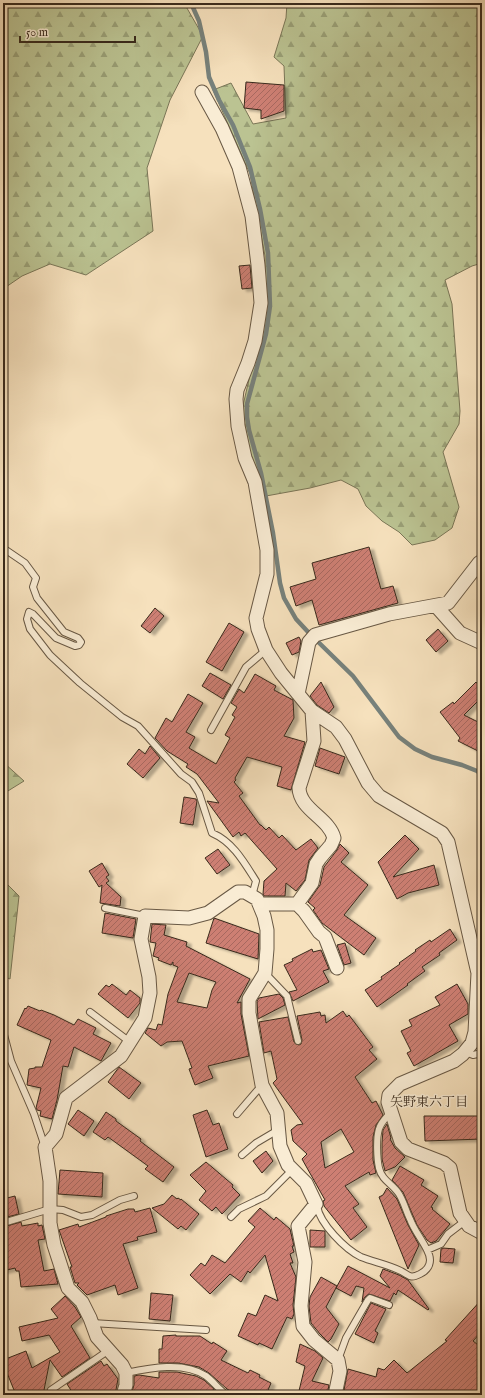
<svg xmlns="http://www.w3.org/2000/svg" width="485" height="1398" viewBox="0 0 485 1398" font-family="'IM FELL English','Noto Serif JP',serif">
<defs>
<pattern id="forest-firs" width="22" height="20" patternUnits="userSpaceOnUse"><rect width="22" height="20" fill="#bbc392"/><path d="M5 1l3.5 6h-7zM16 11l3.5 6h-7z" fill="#999f76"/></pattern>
<pattern id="building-hatch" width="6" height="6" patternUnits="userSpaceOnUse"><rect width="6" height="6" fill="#cd7f73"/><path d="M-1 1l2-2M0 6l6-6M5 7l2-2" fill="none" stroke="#a7685e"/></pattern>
<filter id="shadow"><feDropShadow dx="4.5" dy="2.5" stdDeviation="1" flood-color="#0004"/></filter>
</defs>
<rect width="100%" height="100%" fill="#f6e1bd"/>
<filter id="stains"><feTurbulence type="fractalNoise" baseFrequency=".005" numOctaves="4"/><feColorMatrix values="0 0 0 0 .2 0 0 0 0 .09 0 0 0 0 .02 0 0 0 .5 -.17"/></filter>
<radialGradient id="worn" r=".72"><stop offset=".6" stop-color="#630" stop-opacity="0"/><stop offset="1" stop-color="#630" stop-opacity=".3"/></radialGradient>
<path fill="url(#forest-firs)" stroke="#7a7657" d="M3 3H184L203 36 170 100 147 168 153 231 86 275 50 264 22 276 3 289Z
M287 3H482V263L472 266 445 280 452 304 460 411 459 424 443 452 459 507 452 528 435 540 412 545 399 532 382 521 366 506 358 489 341 480 310 488 266 496 250 452 242 410 250 375 259 351 266 314 265 256 250 174 213 90 231 83 253 124 286 118 284 66 274 57 286 18Z
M3 762 24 781 3 794Z
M3 880 19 896 10 979 3 976Z"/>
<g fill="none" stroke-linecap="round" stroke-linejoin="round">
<path stroke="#77817b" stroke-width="4.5" d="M191 3 199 21 206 52 209 77 219 100 233 125 250 167 260 209 268 253 270 306 266 334 247 404V417L249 430 261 473 273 533 280 583 284 598 296 619 309 633 353 676 399 737 415 749 432 757 462 765 477 771 482 774"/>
</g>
<path fill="url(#building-hatch)" stroke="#392a1c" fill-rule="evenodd" filter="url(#shadow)" d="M246 82 284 85V111L261 119V110L244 108Z
M250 265 252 288 242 289 239 266Z
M369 547 381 589 393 586 398 603 319 625 312 600 296 606 290 587 316 579 312 563Z
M155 608 164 616 150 633 141 626Z
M229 623 244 632 222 671 206 662Z
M438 629 448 641 436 652 426 640Z
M299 637 301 641 299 652 292 655 286 643Z
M210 673 231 685 223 699 202 686Z
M255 674 276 686 274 690 293 700 294 718 284 736 305 742 291 790 277 786 282 767 247 757 235 778 236 780 234 782 243 793 239 796 260 825H261L266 830 269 827 279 838 282 835 296 850 311 839 318 848 309 860 305 880 296 891 286 883 285 896H264L263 894 264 881 277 869 245 833 241 836 239 832 233 837 207 801 219 803 197 774 186 767 188 764 167 751 155 738 166 718 172 722 188 694 203 703 186 732 195 737 189 748 216 764 230 738 225 735 235 717 232 715 237 707 231 703 239 689 244 693Z
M321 682 334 707 329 713 317 705 310 696Z
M476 682 482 689V697L464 715 482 724V753L458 741 460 738 440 712 453 702 454 704Z
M150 746 160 758 143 778 127 764 139 749 145 754Z
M320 748 345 757 339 774 315 766Z
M184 797 196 799 197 801 193 825 180 823Z
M405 835 419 849 393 877 434 865 439 885 408 893 397 899 378 862Z
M340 844 349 853 341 862 368 885 344 915 376 938 364 955 322 923 313 910 315 908 308 902 320 885 324 867 337 850Z
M218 849 230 865 217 874 205 858Z
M102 863 109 875 106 877 109 881 106 883 121 897 120 906 100 903 102 885 99 887 89 871Z
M105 913 136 919 133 938 102 933Z
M214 918 259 934 258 959 206 943Z
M152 924 166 925 164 935 187 942 186 946 250 979 237 1003 241 1002V1014L249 1056 208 1066 213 1078 195 1085 189 1069 192 1068 182 1041 167 1042 161 1046 145 1033 148 1028 156 1030 158 1024 162 1025 168 994 178 967 173 965V962L171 965 158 960 159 958 153 956 156 943 150 942ZM189 973 216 982 212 990 207 1008 177 1002Z
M450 929 457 940 439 953 440 955 422 967 425 971 407 984 408 985 377 1007 365 990 382 979 381 977 400 964 399 963 416 951 415 950 430 940 431 942Z
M345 943 351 963 344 965 337 945Z
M312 949 313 952 321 950 329 969 323 971 329 982 293 1001 289 992 297 990 284 965 293 961 292 959Z
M112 984 126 995 130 990 140 998V1003L128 1018 98 994 106 985 109 987Z
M457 984 468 1004V1014L449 1025 458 1041 414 1066 407 1053 411 1051 401 1031 412 1026 409 1020 440 1005 435 997Z
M279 994 283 998 285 1005 258 1019 257 1001 259 998Z
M28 1006 40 1011 41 1010 54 1015 74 1025 78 1019 96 1028 93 1034 111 1043 101 1061 74 1047 68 1067 63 1066 57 1100 52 1119 40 1116 41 1111 37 1110 36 1108 41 1088 27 1085 29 1069 35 1068V1067H42L51 1040 17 1025 25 1008 26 1009Z
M343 1011 347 1017 349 1015 373 1047 369 1050 377 1059 355 1077 372 1103 376 1101 383 1115 376 1125 373 1137V1160L376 1173 370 1175 369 1172 345 1186 359 1204 353 1208 367 1227 351 1240 324 1206 323 1201 325 1200 302 1159 307 1154 293 1141 291 1130 297 1125 303 1124 273 1083 277 1079 271 1051 264 1053 259 1022 288 1017 294 1042 299 1045 301 1044 302 1040 297 1016 320 1012 321 1016 325 1015 326 1023ZM341 1129 354 1152 325 1168 321 1142Z
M119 1067 141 1083 129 1099 108 1082Z
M78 1110 94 1121 84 1136 68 1124Z
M207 1110 213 1125 219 1123 228 1149 206 1157 193 1115Z
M106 1112 116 1119V1121L141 1139 140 1141 174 1167 163 1182 145 1169 148 1166 108 1137 105 1140 93 1132Z
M424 1116H482V1139L425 1141Z
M387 1124 391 1138 390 1139 395 1148 405 1157 395 1167 385 1171 382 1159V1143L383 1130Z
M266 1151 273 1161 262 1173 253 1161Z
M206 1162 233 1185 232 1187 240 1195 222 1214 216 1207 212 1211 199 1200 206 1191 190 1175Z
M400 1166 424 1180 421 1185 438 1196 431 1207 433 1208 432 1209 450 1224 436 1241 431 1243 427 1240 417 1225 403 1192 392 1180Z
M60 1170 103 1173 102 1197 58 1194Z
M387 1188 397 1199 408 1225 419 1245 408 1269 379 1197 383 1195Z
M172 1195 177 1199 178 1198 181 1200V1199L199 1214 186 1230 181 1226 178 1229 152 1208 164 1204Z
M15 1196 19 1214 3 1218V1199Z
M150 1208 157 1232 137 1237 138 1240 123 1244 138 1288 118 1295 115 1285 87 1295 77 1285 79 1283H75L70 1267H72L59 1230 78 1224 79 1227 106 1217V1216L128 1209H134L135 1212Z
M260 1208 274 1220 276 1217 290 1229 294 1246H292L294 1252 290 1254 293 1263H290L296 1277 293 1305 294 1314 292 1319 287 1317 272 1349 259 1343 258 1345 238 1336 248 1313 256 1316 265 1295 278 1301 265 1255 250 1273 248 1271 241 1282 230 1274 210 1294 190 1275 201 1263 205 1266 212 1255 225 1263 255 1227 248 1221Z
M21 1222 22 1226 38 1223V1226L42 1225 45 1239 38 1240 44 1271 54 1269 58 1284 21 1287 19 1271H16L15 1268 3 1271V1227Z
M310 1230 325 1231V1247H310Z
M443 1248 455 1249 453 1263 440 1262 441 1249Z
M348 1266 390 1288 380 1276 383 1269 399 1275 408 1280 429 1309 428 1310 398 1290 396 1295 394 1293 390 1301 369 1294 365 1297 362 1302 364 1288 356 1286 351 1296 336 1288Z
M321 1277 337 1286 326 1307 339 1324 331 1339 328 1342 320 1334 311 1323 309 1306 310 1297Z
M151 1293 173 1295 170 1321 149 1319Z
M65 1296 75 1307 81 1317 71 1326 90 1358 62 1377 50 1360 43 1395H16L3 1363V1360L26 1351 32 1368 60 1352 49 1335 22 1341 19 1327 58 1318 51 1309Z
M482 1299V1331L473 1341 482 1348V1395H343L348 1369 376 1377 378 1368 384 1370 394 1360 407 1373 447 1341 445 1340Z
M371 1303 386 1309 375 1331 378 1333 374 1343 355 1334Z
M176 1335V1336H200L212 1344 213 1342 227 1351 221 1360 248 1373 250 1370 260 1375 259 1377 271 1383 266 1395H238L227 1389 209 1373 199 1367 178 1363H159V1349H162L163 1336Z
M300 1344 315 1351 323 1358 312 1381 329 1385 327 1395H298L305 1366 296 1362Z
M101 1361 104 1366 107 1364 118 1379 115 1395H74L67 1384Z
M159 1372H177L196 1376 204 1380 214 1389 212 1395H131L134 1385V1376L139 1375 159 1378Z"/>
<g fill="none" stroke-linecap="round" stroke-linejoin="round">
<g stroke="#685844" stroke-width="8">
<path id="lane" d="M3 548 25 563 36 578 33 587 37 598 64 632 78 638 81 642 79 645 75 646 56 638 33 614 29 612 27 619 30 629 50 655 80 683 122 717 138 726 181 774 192 782 199 793 212 833C233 842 244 862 256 881L252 896
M211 730 246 667 266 650
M105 908 145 916
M265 973 287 996 298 1041
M3 1006 4 1012 3 1031
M90 1012 130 1042
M3 1031 11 1061 34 1114 45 1147
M465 1052 473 1055 482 1053
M237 1114 262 1085
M242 1155 256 1143 278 1130
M317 1206C320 1224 345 1249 361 1257 374 1262 389 1265 401 1271 410 1276 410 1279 420 1274 426 1271 430 1266 430 1260 430 1255 428 1252 426 1248 421 1238 414 1230 410 1219 406 1211 404 1202 399 1194 393 1184 382 1181 379 1168 377 1159 376 1138 379 1129 381 1122 387 1117 391 1112
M231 1217 239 1209 266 1196 293 1169
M3 1223 50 1209 63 1210 81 1217 92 1215 120 1200 134 1196
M427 1250 441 1244 448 1234 465 1221
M92 1323 206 1330
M338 1360 346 1338 368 1300 370 1298 389 1305
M126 1373C150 1368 184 1361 206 1376 214 1382 219 1390 227 1395
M51 1390 109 1350"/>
</g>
<g stroke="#685844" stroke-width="15">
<path id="street" d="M202 92 222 128 239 167 252 216 258 265 261 303 255 341 248 363 237 390 236 399 238 426 245 458 255 482 267 550V574L256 618 258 629 266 650 281 673 312 711 336 727 345 739 368 783 379 796 442 833 448 842 478 973 475 1032 472 1043 463 1054 454 1061 400 1084 389 1095 388 1102 401 1142 408 1149 444 1163 450 1168 460 1213 469 1226 482 1233
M436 606 460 633 482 643
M298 694 309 642 315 635 389 614 448 603 479 563 482 561
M259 904H297L312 883 316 864 320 858 331 845 334 838C329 818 300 810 299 788L314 741 312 711
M297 904 304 911 319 932 325 937 337 968
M123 1395 126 1385V1373L122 1365 97 1337 90 1318 82 1302 68 1288 54 1245 50 1223V1181L45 1147 56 1134 66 1098 121 1056 145 1018 150 993 149 977 141 939 145 916 189 918 208 913 238 892H245L257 899 264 916 267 930V949L265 973 249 999V1013L262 1085 277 1113 280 1146 288 1165 306 1183 316 1204 298 1226 305 1262 301 1306 303 1326 314 1340 338 1360 340 1371 335 1395"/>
</g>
<use href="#lane" stroke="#f9ecd4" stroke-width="6"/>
<use href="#street" stroke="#f9ecd4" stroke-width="13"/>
</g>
<g text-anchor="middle" stroke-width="3" stroke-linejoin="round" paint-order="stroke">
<g font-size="13" fill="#392a1c" stroke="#f9ecd4">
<text x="429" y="1106">矢野東六丁目</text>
</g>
</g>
<rect width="485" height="1398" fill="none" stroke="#f6e1bd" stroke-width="16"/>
<rect x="4" y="4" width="477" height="1390" fill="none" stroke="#392a1c" stroke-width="2"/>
<rect x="8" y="8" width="469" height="1382" fill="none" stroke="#392a1c"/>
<path d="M20 36v6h115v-6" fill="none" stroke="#392a1c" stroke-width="2"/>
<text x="26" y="36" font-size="12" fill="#392a1c" stroke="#f9ecd4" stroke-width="3" paint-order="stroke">50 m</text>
<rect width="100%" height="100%" filter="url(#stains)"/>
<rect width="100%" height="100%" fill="url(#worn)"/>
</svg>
